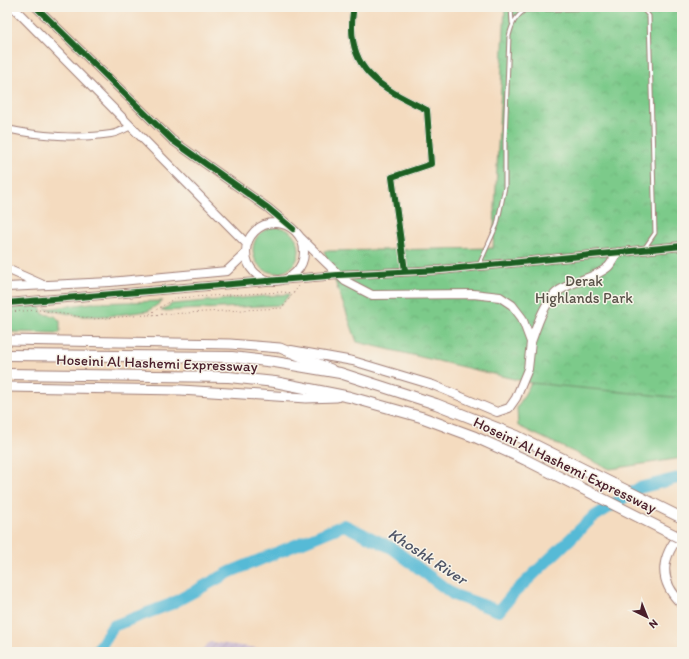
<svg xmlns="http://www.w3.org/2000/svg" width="689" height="659" viewBox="0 0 689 659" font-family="Itim,sans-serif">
<defs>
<pattern id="industrial-furrows" width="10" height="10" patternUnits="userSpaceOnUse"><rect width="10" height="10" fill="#cebed2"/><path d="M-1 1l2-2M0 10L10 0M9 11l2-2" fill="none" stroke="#b2a3b4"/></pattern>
<pattern id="park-crowns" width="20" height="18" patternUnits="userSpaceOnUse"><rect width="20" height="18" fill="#7cca8a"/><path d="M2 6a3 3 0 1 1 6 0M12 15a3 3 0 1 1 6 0" fill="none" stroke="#6dad77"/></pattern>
</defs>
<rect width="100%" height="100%" fill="#f7f3e8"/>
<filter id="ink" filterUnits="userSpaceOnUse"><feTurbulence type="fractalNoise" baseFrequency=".025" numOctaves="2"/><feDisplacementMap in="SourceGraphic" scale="8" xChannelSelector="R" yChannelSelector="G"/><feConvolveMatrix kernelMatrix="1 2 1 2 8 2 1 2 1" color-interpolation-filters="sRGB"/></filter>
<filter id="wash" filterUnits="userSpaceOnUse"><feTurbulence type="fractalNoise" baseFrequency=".012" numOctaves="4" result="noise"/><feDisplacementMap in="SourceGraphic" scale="16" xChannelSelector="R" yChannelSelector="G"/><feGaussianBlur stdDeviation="0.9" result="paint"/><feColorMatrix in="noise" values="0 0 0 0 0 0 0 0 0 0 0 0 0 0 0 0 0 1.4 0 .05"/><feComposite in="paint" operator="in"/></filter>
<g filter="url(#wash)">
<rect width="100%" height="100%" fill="#f4dbbf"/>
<path fill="url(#industrial-furrows)" d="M210 642 288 652H199Z"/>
<path fill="#7cca8a" stroke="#63745a" d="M253 250a23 23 0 1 1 46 0a23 23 0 1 1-46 0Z
M290 294 281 305 161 311 172 304Z
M163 301 148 311 108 316H81L45 309 91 303Z
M40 306 43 314 55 316 60 321V333L7 332V308Z
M682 318V458L610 469 518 426 517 408 531 383 617 386Z"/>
<path fill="url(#park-crowns)" stroke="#63745a" d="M505 7H682V398L531 383 357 342 324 251 493 248Z"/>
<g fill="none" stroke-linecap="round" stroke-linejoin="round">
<path stroke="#57bad6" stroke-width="12" d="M97 652 113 626 171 604 230 572 344 525 392 548 454 595 499 611 513 594 592 518 639 488 682 477"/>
</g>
</g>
<g filter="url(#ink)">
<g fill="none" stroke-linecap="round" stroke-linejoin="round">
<g stroke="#9f7d75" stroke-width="5">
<path id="service" d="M511 7 512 23
M641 7 649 16 655 233 644 249
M479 265 497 225 505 187V141L509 36C512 24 515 17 525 10L637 7
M223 652H234"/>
</g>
<g stroke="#9f7d75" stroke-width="8">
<path id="minor" d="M353 12C345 71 382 88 427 110L431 164 392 177 405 271
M7 129C37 136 80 139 111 134 118 133 125 129 131 126"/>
</g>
<g stroke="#9f7d75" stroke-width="10">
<path id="tertiary" d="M13 7 247 244
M36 7 172 140 268 208 293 229
M246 252a29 29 0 1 1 58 0a29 29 0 1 1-58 0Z
M7 269 41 284
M7 287 110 282 227 271 246 253
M7 303 338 275 440 270 682 246
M531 342C537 326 543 305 556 293 571 280 593 280 608 267 612 263 615 256 618 252
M291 350 353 361 433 385 497 412 509 408 516 398 528 369 531 342 522 318 512 305 500 297 473 294 372 295 345 281 300 237"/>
</g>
<g stroke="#9f7d75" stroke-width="11">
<path id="secondary" d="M7 340 230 344 280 348 331 369
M7 387 181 390 306 398 337 397
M682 532C661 557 657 580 682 604"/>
</g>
<g stroke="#9f7d75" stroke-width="12">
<path id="trunk" d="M7 355 232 357 275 362 340 373 436 404 517 436 682 518
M7 374 229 377 275 382 350 397 421 417 475 437 524 459"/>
</g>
<path stroke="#9f7d75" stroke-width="1" stroke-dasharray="1 3" stroke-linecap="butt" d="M294 293 282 292 175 298 148 315 282 308 299 286
M7 312 40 310 93 319 147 315"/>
<use href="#service" stroke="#fff" stroke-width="3"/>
<use href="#minor" stroke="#fff" stroke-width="6"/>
<use href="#tertiary" stroke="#fff" stroke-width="8"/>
<use href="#secondary" stroke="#fff" stroke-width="9"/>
<use href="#trunk" stroke="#fff" stroke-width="10"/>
<g stroke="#9f7d75" stroke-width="12" stroke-linecap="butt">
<path id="trunk-bridge" d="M524 459 682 539"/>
</g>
<use href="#trunk-bridge" stroke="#fff" stroke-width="10"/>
<g stroke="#f7f3e8" stroke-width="8">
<path id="cycleway" d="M36 7 172 140 268 208 293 229
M353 12C345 71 382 88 427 110L431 164 392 177 405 271
M7 303 338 275 440 270 682 246"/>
</g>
<use href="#cycleway" stroke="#1b5e20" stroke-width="6"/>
</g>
</g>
<g text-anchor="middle" stroke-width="3" stroke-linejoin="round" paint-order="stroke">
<g font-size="15" fill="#595248" stroke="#f7f3e8">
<text x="584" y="286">Derak<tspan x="584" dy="17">Highlands Park</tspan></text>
</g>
<g font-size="15" fill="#4a1f2b" stroke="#f7f3e8">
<text transform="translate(157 363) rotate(2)" y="5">Hoseini Al Hashemi Expressway</text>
<text transform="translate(565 465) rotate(26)" y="5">Hoseini Al Hashemi Expressway</text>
</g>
<g font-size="16" font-style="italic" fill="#4f5567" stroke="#f7f3e8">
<text transform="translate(428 556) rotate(33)" y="6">Khoshk River</text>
</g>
</g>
<rect width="689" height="659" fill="none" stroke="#f7f3e8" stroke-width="24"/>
<g transform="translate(647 617) rotate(137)" stroke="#f7f3e8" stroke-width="3" paint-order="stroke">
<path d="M0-3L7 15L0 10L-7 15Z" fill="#4a1f2b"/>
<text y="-6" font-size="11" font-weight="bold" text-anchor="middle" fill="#4a1f2b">N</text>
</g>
</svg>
